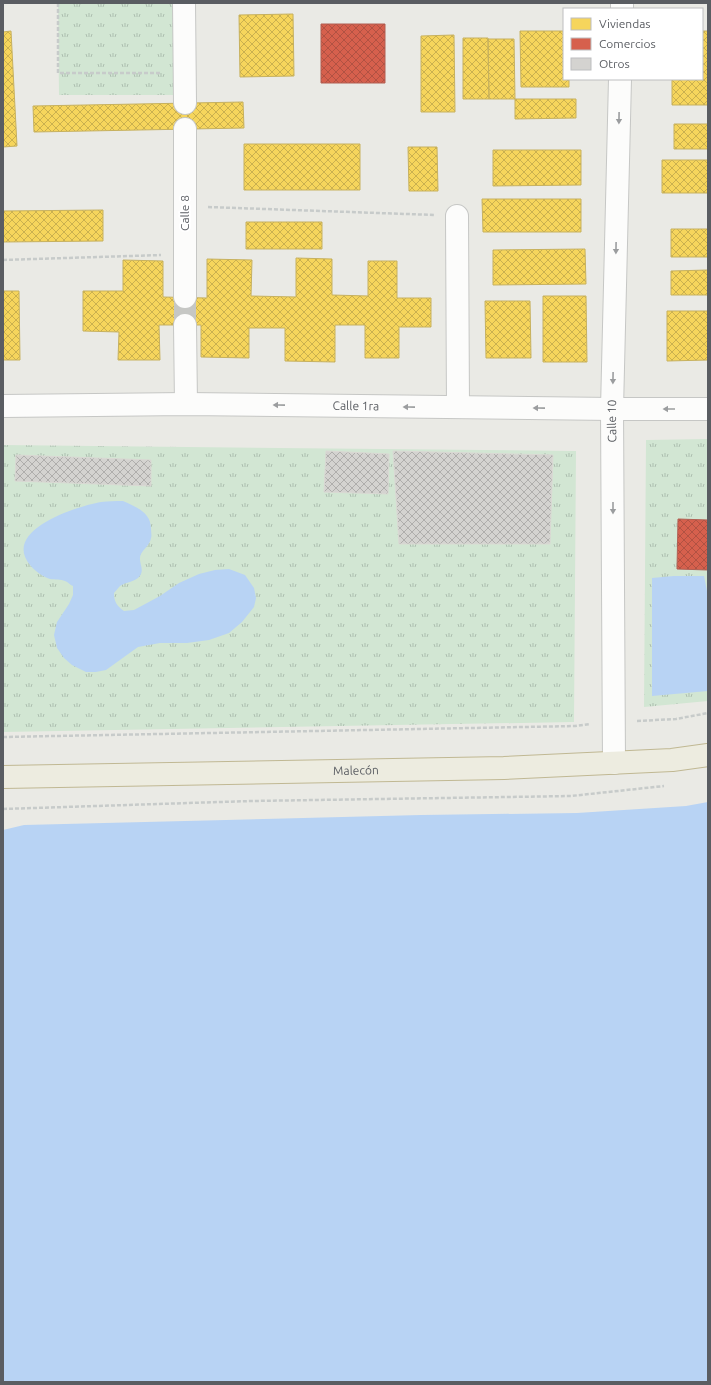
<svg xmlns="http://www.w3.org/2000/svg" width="711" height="1385" viewBox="0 0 711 1385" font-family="Ubuntu,sans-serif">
<defs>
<pattern id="park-tufts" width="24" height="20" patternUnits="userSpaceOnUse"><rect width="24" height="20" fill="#d2e6d3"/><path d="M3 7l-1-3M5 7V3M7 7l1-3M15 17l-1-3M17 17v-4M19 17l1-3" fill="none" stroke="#adbeaf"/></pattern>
<pattern id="homes-cross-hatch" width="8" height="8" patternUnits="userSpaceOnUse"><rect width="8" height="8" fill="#f6d55c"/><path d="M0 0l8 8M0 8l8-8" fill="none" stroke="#cab04f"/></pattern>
<pattern id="shops-cross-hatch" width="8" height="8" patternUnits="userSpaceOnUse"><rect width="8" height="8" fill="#d6604d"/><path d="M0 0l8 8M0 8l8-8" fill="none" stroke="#b15243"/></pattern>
<pattern id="building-cross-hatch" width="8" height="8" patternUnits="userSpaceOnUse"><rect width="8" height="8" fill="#d4d3d0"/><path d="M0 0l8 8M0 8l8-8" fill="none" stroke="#afaeac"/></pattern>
</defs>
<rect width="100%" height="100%" fill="#eaeae5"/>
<path fill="url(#park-tufts)" d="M58 3H173L174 95H59Z
M708 439V701L644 707 646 440Z
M3 445 576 451 574 722 3 732Z"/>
<path fill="#b8d3f4" d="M123 501C136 507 151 512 151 529 151 532 152 536 151 538 150 545 144 548 141 554 137 562 146 569 139 577 134 582 126 582 120 586 118 588 116 591 114 593 114 602 117 606 124 611L134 610 160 596 179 583 199 574 215 570 229 569 245 575 254 588 256 598 254 607 242 622 229 633 209 640 187 643H160L138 647 106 670 96 672H86L72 665 64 658 57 648 54 635 57 622 69 604 73 595V586C70 585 68 582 65 581 61 579 55 580 50 579 43 577 35 571 30 565 1 530 78 506 101 502 108 501 116 501 123 501Z
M674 576H704L708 596V691L652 696V578Z
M708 802V1382H3V830L24 825 421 815 577 813 686 806Z"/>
<path fill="url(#homes-cross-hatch)" stroke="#c7b15e" d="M293 14 294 76 240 77 239 15Z
M11 31 17 146 3 147V32Z
M520 31H564V79H569V87H521Z
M702 31H708V105H672V79H702Z
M454 35 455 112H421V36Z
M463 38H488L489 99H463Z
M488 39H514L515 99H489Z
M515 99H576V118L515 119Z
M243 102 244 128 34 132 33 106Z
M674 124H708V149H674Z
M244 144H360V190H244Z
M408 147H437L438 191H409Z
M493 150H581V185L493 186Z
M662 160H708V193H662Z
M482 199H581V232H483Z
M103 210V241L3 242V211Z
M246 222H322V249H246Z
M671 229H708V257H671Z
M585 249 586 284 493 285V250Z
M296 258 332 259V295L368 296V261H397V298H431V327H399V358H365V325H335V362L285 361V328H249V358L201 357V325H159L160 360H118L119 332 83 331V291H123V260L163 261V297L207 298V259L252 260 251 296 296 297Z
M708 270V295H671V271Z
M3 291H19L20 360H3Z
M543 296H586L587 362H543Z
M485 301H530L531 358H486Z
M667 311H708V360L667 361Z"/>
<path fill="url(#shops-cross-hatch)" stroke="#b15f53" d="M321 24H385V83H321Z
M678 519 708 520V570L677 569Z"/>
<path fill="url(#building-cross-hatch)" stroke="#dad9d4" d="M326 451 389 454 388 494 324 492Z
M393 451 553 455 550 544H399Z
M16 455 151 460V486L15 481Z"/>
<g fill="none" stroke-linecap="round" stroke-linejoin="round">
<path stroke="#c6c7c4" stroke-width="22" stroke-dasharray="22 11" stroke-linecap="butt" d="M185 297V325"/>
<g stroke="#c6c7c5" stroke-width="24">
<g id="minor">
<path d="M184 3 185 103"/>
<path d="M622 9V3"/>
<path d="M457 216 458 407"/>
<path d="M185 297V129"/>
<path d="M185 325 186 404"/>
<path id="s1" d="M3 406 186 404 612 409H708"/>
<path id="s2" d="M614 763 612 409 620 79"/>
</g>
</g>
<g stroke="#c0b893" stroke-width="24">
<g id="highway">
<path id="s3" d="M3 777 504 768 672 760 708 755"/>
</g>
</g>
<path stroke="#c7cbca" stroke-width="2.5" stroke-dasharray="4 2" stroke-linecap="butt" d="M58 3V73H162
M208 207 435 215
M3 260 161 255
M637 721 676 719 708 713
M3 737 575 726 590 724
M3 809 251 801 571 796 664 786"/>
<use href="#minor" stroke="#fcfcfb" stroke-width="22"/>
<use href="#highway" stroke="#edece0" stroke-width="22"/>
</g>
<defs><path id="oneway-solid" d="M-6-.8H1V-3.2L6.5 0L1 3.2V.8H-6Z"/></defs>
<g fill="#9b9d9f">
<use href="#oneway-solid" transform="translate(619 118) rotate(91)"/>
<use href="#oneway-solid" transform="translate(616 248) rotate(91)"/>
<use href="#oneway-solid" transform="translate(613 378) rotate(91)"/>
<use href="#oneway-solid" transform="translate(279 405) rotate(-179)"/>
<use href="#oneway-solid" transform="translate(409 407) rotate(-179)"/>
<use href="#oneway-solid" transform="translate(539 408) rotate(-179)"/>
<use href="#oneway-solid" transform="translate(669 409) rotate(180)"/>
<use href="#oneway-solid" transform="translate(613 508) rotate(90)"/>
</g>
<g text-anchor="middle" stroke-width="4" stroke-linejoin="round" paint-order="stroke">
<g font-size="12" fill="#5a5d62" stroke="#fff">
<text transform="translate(185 213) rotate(-90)" y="4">Calle 8</text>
<text dy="4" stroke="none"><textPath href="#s1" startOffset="353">Calle 1ra</textPath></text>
<text dy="4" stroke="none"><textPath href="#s2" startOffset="342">Calle 10</textPath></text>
<text dy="4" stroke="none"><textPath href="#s3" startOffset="353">Malecón</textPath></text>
</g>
</g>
<rect width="711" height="1385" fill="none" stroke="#5a5d62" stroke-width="8"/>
<rect x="563" y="8" width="140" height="72" fill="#ffffff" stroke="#bdbec0"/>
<rect x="571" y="18" width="20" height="12" fill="#f6d55c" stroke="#bdbec0"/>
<text x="599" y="28" font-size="12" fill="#5a5d62">Viviendas</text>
<rect x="571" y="38" width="20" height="12" fill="#d6604d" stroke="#bdbec0"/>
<text x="599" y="48" font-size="12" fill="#5a5d62">Comercios</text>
<rect x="571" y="58" width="20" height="12" fill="#d4d3d0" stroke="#bdbec0"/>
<text x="599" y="68" font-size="12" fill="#5a5d62">Otros</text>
</svg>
